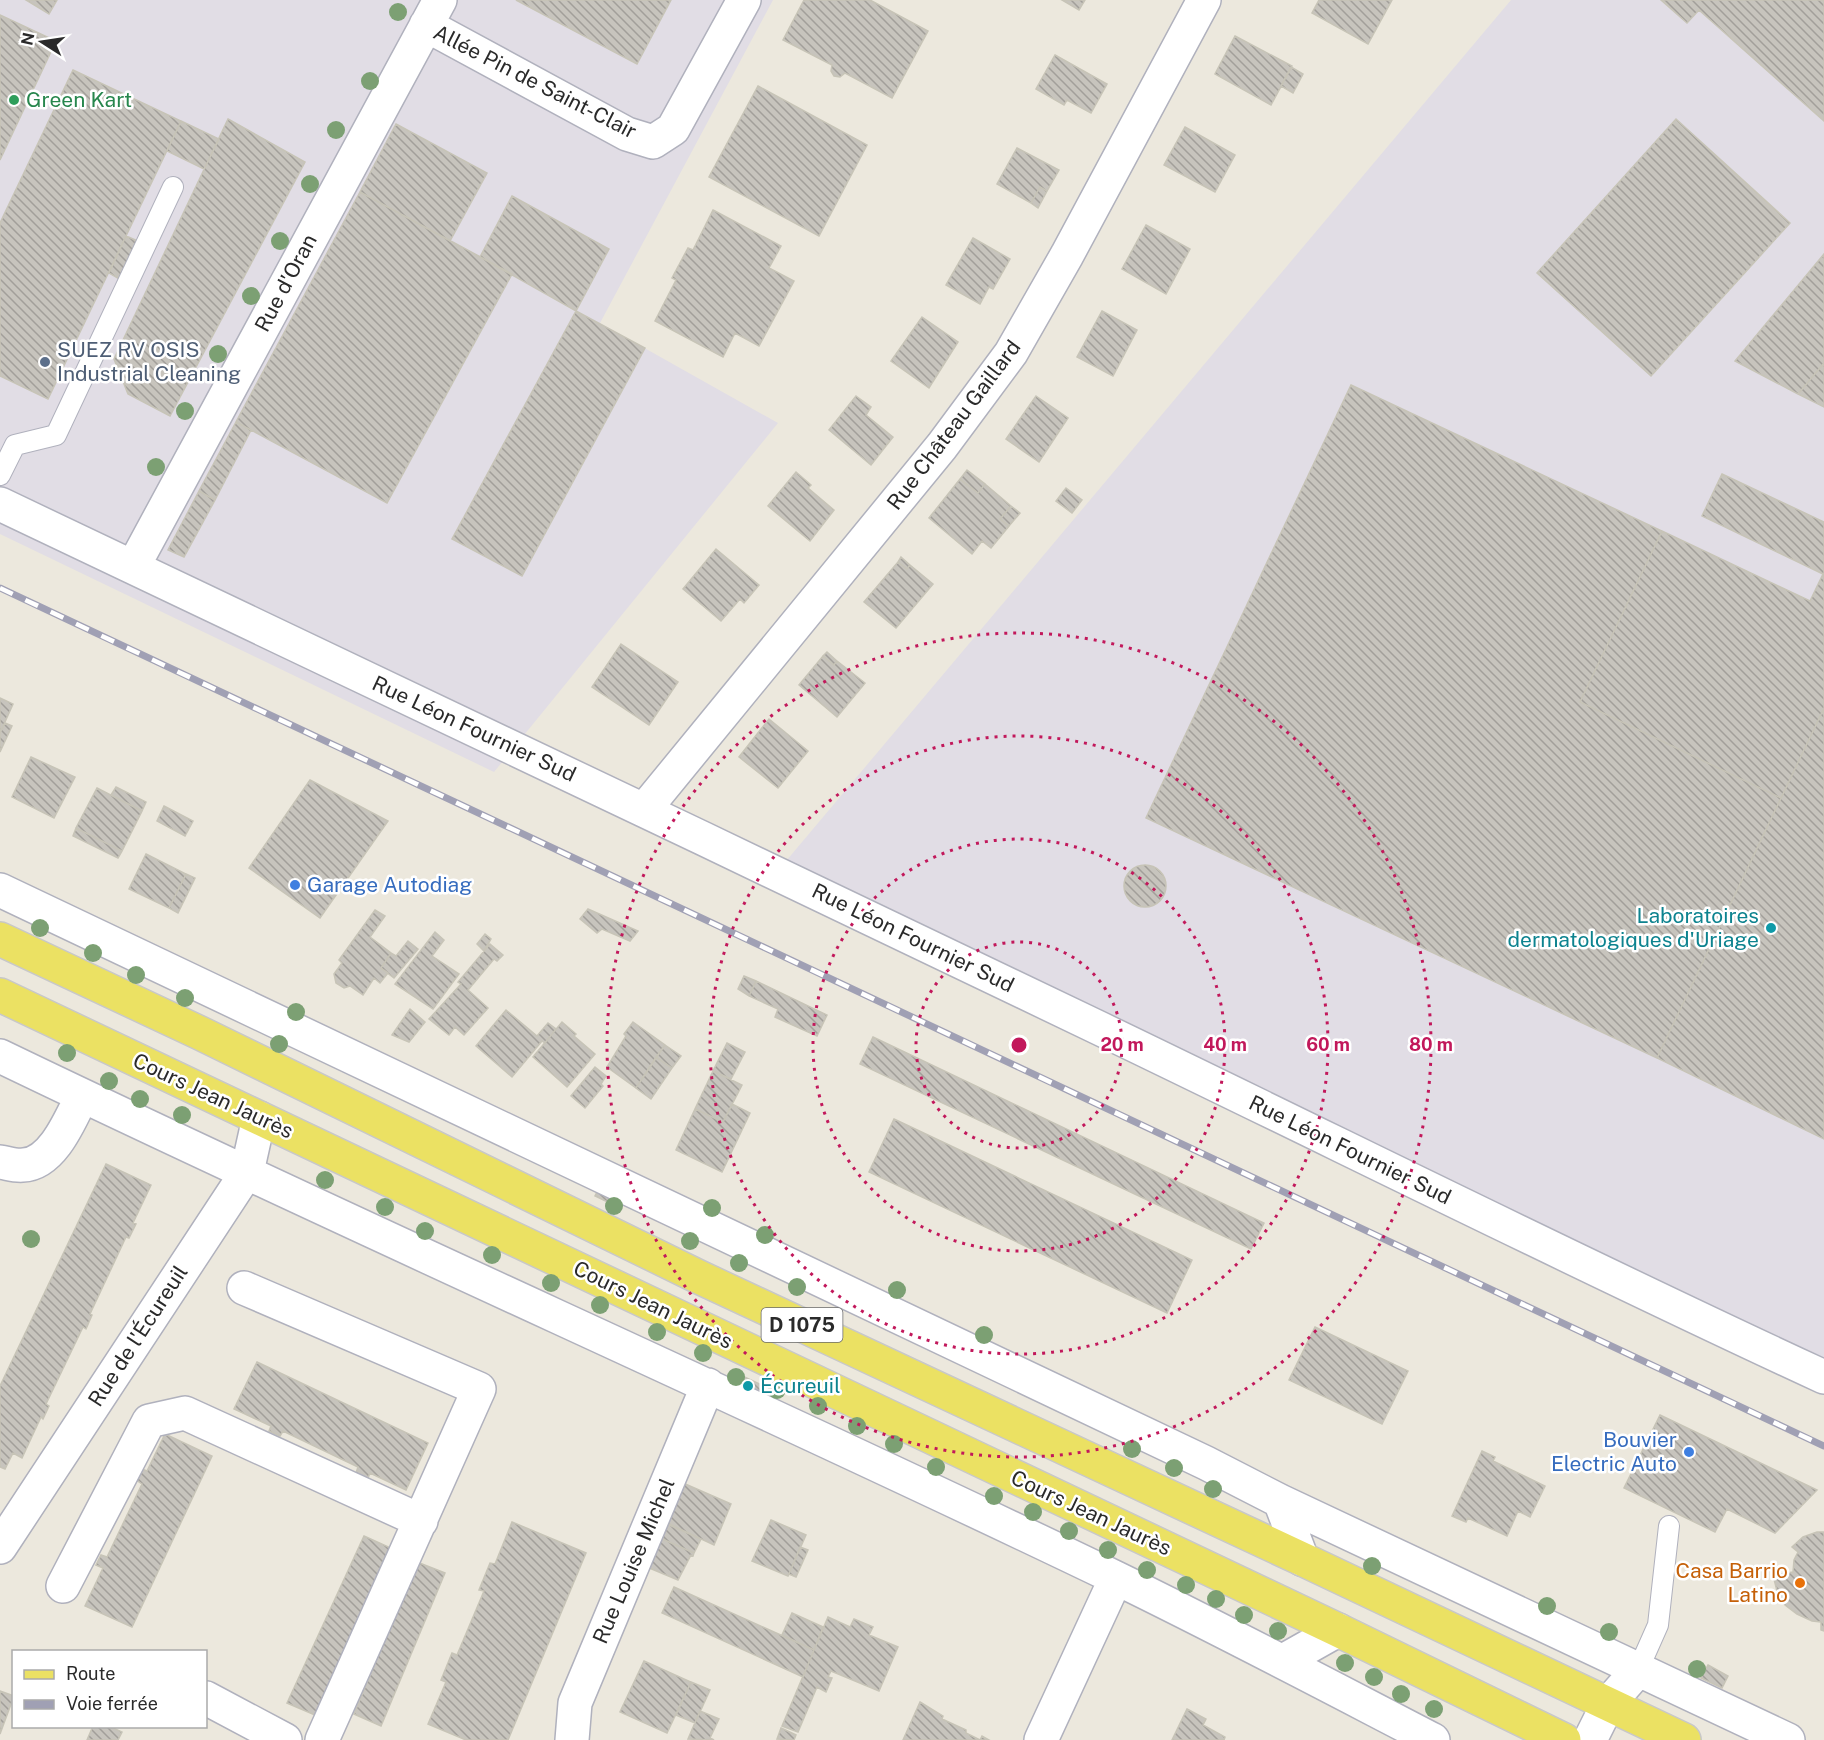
<svg xmlns="http://www.w3.org/2000/svg" width="1824" height="1740" viewBox="0 0 1824 1740" font-family="'Public Sans',sans-serif">
<defs>
<pattern id="building-back-hatch" width="6" height="6" patternUnits="userSpaceOnUse" patternTransform="scale(1.5)"><rect width="6" height="6" fill="#c7c4bd"/><path d="M-1 5l2 2M0 0l6 6M5-1l2 2" fill="none" stroke="#a29f9a"/></pattern>
</defs>
<rect width="100%" height="100%" fill="#ece8dd"/>
<path fill="#e1dde5" d="M0 0H773L600 323 778 423 494 772 0 534Z
M1511 0H1824V1394L765 886Z"/>
<path fill="url(#building-back-hatch)" stroke="#c7c4b7" stroke-width="1.5" d="M26 0H57L49 14Z
M516 0H671L637 64Z
M804 0H870L928 31 892 98 845 73 840 77 834 76 831 71 832 65 783 40Z
M1062 0H1085L1079 10Z
M1319 0H1392L1368 44 1312 13Z
M1661 0H1824V121L1699 10 1687 23Z
M0 15 56 41 0 160Z
M1235 36 1292 66 1271 105 1215 74Z
M1055 55 1107 84 1091 113 1067 100 1064 105 1036 89Z
M1291 67 1303 74 1293 93 1281 86Z
M73 70 181 121 48 399 0 376V223Z
M758 86 867 145 819 236 709 177Z
M228 119 305 162 170 416 128 394 114 359Z
M1676 119 1790 223 1651 376 1537 273Z
M181 121 219 139 204 169 167 151Z
M396 124 487 173 450 241 360 192Z
M1185 127 1235 155 1215 192 1164 165Z
M1017 148 1059 170 1047 191 1040 187 1031 203 997 184Z
M1040 187 1047 191 1038 208 1031 203Z
M360 192 512 274 387 503 236 422Z
M512 196 609 249 576 311 480 257Z
M713 210 781 246 769 268 794 281 759 346 735 333 723 357 655 321 676 280 672 278 688 248 693 250Z
M1146 225 1190 249 1166 294 1122 269Z
M126 236 140 242 121 280 109 273Z
M973 238 1010 259 993 289 989 287 980 304 946 285Z
M1824 254V363L1798 394 1735 361Z
M576 311 645 348 522 576 452 539Z
M1102 311 1137 330 1113 376 1077 357Z
M922 317 958 342 929 388 891 361Z
M1824 363V407L1798 394Z
M1351 385 1662 531 1580 702 1781 798 1657 1058 1146 818Z
M856 396 871 407 866 415 893 437 871 465 829 430Z
M1036 396 1068 418 1039 462 1006 439Z
M236 422 251 430 215 500 199 491Z
M967 470 985 484 978 493 960 479Z
M796 472 811 485 808 488 834 510 810 541 768 506Z
M1722 474 1824 522V708L1781 798 1580 702 1662 531 1810 601 1823 574 1702 516Z
M960 479 978 493 985 484 1011 506 1000 519 1009 526 991 548 982 541 972 554 929 518Z
M1066 488 1082 500 1072 513 1056 501Z
M199 491 215 500 184 557 168 550Z
M1011 506 1020 513 1009 526 1000 519Z
M716 549 759 585 744 603 740 599 721 621 683 589Z
M901 557 910 565 907 569 898 562Z
M898 562 907 569 910 565 933 584 896 628 864 602Z
M621 644 678 682 649 725 592 687Z
M827 652 837 661 834 665 823 656Z
M823 656 834 665 837 661 865 683 837 717 799 685Z
M0 698 13 704 0 733Z
M1824 708V1139L1657 1058Z
M769 719 808 751 778 788 739 757Z
M5 723 12 726 0 752V733Z
M31 757 75 777 54 818 12 797Z
M310 780 388 821 320 918 249 868Z
M116 787 146 802 142 811 111 795Z
M97 788 142 811 122 851 76 828Z
M164 806 193 821 185 836 157 821Z
M76 828 122 851 118 858 73 836Z
M146 854 186 874 169 908 129 889Z
M1124 886a21 21 0 1 1 42 0a21 21 0 1 1-42 0Z
M186 874 195 878 178 913 169 908Z
M588 909 638 931 630 941 602 929 597 933 580 919Z
M375 910 385 916 370 937 391 953 381 968 388 973 380 983 374 978 363 995 350 986 344 988 336 983 334 974 342 963 339 960Z
M435 932 444 940 432 956 459 974 433 1009 395 984Z
M485 934 491 939 484 951 477 944Z
M408 941 418 949 394 978 381 968 391 953 396 956Z
M490 944 503 955 497 961 494 959 468 990 488 1008 464 1035 455 1027 449 1035 429 1019 461 984 458 982Z
M744 976 756 981 749 996 738 989Z
M756 981 827 1015 817 1036 775 1017 778 1009 749 996Z
M410 1009 425 1022 409 1042 392 1035Z
M506 1010 537 1036 548 1023 556 1029 545 1043 542 1041 512 1077 476 1046Z
M562 1022 576 1034 574 1036 595 1054 567 1087 533 1057Z
M633 1022 665 1045 636 1088 607 1067 626 1036 624 1034Z
M873 1037 1264 1223 1251 1249 860 1064Z
M727 1043 745 1052 731 1079 713 1071Z
M665 1045 681 1056 672 1068 656 1057Z
M656 1057 672 1068 651 1099 636 1088Z
M595 1067 606 1076 601 1084 603 1086 585 1108 571 1096Z
M713 1071 742 1085 723 1122 695 1109Z
M732 1104 750 1113 722 1172 676 1150 695 1109 723 1122Z
M894 1119 1192 1260 1167 1313 869 1172Z
M106 1164 151 1185 133 1223 136 1224 129 1238 126 1237 90 1314 92 1315 86 1329 83 1327 46 1404 49 1406 43 1419 41 1417 22 1458 13 1453 5 1469 0 1467V1386Z
M599 1188 624 1200 620 1208 595 1196Z
M1315 1327 1408 1371 1382 1424 1289 1380Z
M257 1362 428 1443 406 1490 370 1473 368 1478 356 1473 358 1467 283 1431 280 1436 269 1431 271 1426 234 1409Z
M738 1374 764 1386 759 1397 733 1385Z
M1660 1415 1817 1490 1775 1533 1727 1509 1715 1532 1624 1488Z
M165 1434 212 1456 132 1627 85 1606 103 1568 96 1565 101 1555 107 1557 142 1484 136 1480 142 1469 147 1471Z
M1482 1451 1495 1457 1493 1461 1545 1486 1530 1517 1518 1511 1507 1536 1468 1518 1466 1522 1452 1516Z
M683 1483 731 1504 714 1545 665 1522Z
M771 1520 806 1535 788 1576 752 1561Z
M512 1522 586 1553 508 1740H466L428 1724 446 1682 441 1680 452 1653 457 1655 484 1591 479 1590 490 1563 495 1564Z
M667 1524 701 1539 694 1553 660 1538Z
M1817 1532H1824V1631L1821 1630V1622L1812 1621 1797 1614 1785 1605 1777 1591 1773 1575 1793 1572 1794 1560 1798 1552 1792 1547 1803 1537Z
M364 1536 393 1549 315 1715 287 1703Z
M660 1538 694 1553 693 1556 691 1555 678 1580 647 1567Z
M800 1547 808 1550 796 1577 789 1574Z
M417 1562 445 1573 381 1726 354 1714Z
M674 1587 814 1650 803 1677 662 1613Z
M792 1613 823 1627 814 1650 782 1635Z
M828 1617 850 1627 854 1619 873 1627 869 1635 898 1647 879 1691 831 1671 828 1677 832 1678 826 1692 817 1687 798 1732 782 1726Z
M644 1661 691 1682 667 1733 620 1712Z
M1708 1665 1728 1676 1722 1688 1701 1678Z
M691 1682 710 1690 695 1723 676 1715Z
M0 1691 14 1696 0 1734Z
M920 1702 943 1716 942 1719 966 1730V1733L980 1740 982 1736 989 1740H903Z
M1187 1709 1206 1719 1203 1725 1225 1737 1224 1740H1172Z
M700 1711 719 1719 710 1738 714 1740 688 1739Z
M93 1726H109L122 1732 118 1740H87Z
M781 1728 796 1735 794 1740 777 1739Z"/>
<g fill="none" stroke-linecap="round" stroke-linejoin="round">
<g stroke="#b0b1bd" stroke-width="22">
<path id="service" d="M0 475 15 445 56 435 173 187
M1638 1670 1658 1625 1669 1526"/>
</g>
<g stroke="#b0b1bd" stroke-width="36">
<path id="minor" d="M426 25 627 134 653 142 673 129 744 0
M0 504C366 680 735 852 1101 1029 1342 1145 1581 1265 1824 1377
M133 567 440 0
M644 810 942 446 1011 353 1067 255 1204 0
M0 890 1206 1463 1280 1501 1788 1740
M0 1056C369 1234 745 1399 1114 1577 1221 1629 1327 1685 1433 1740
M0 1162C7 1163 16 1166 23 1165 53 1164 71 1118 82 1096
M244 1288 479 1389 322 1740
M1280 1501 1302 1559
M0 1547 247 1172 259 1118
M63 1586 149 1421 185 1413 421 1521
M1283 1661 1338 1630
M206 1698 285 1740
M572 1740 575 1703 708 1385
M1041 1740 1116 1578
M1590 1740 1608 1704 1638 1670"/>
</g>
<g stroke="#c8c8c8" stroke-width="36">
<path id="primary" d="M0 939 200 1033 699 1277 1302 1559 1684 1740
M0 995 1338 1630 1564 1740"/>
</g>
<use href="#service" stroke="#fff" stroke-width="20"/>
<use href="#minor" stroke="#fff" stroke-width="33"/>
<use href="#primary" stroke="#ebe163" stroke-width="33"/>
<g stroke="#a0a0b4" stroke-width="7">
<path id="rail" d="M0 588 1824 1446"/>
</g>
<use href="#rail" stroke="#fff" stroke-width="4.5" stroke-dasharray="14" stroke-linecap="butt"/>
</g>
<g fill="#7ca073">
<circle cx="398" cy="12" r="9"/>
<circle cx="370" cy="81" r="9"/>
<circle cx="336" cy="130" r="9"/>
<circle cx="310" cy="184" r="9"/>
<circle cx="280" cy="241" r="9"/>
<circle cx="251" cy="296" r="9"/>
<circle cx="218" cy="354" r="9"/>
<circle cx="185" cy="411" r="9"/>
<circle cx="156" cy="467" r="9"/>
<circle cx="40" cy="928" r="9"/>
<circle cx="93" cy="953" r="9"/>
<circle cx="136" cy="975" r="9"/>
<circle cx="185" cy="998" r="9"/>
<circle cx="296" cy="1012" r="9"/>
<circle cx="279" cy="1044" r="9"/>
<circle cx="67" cy="1053" r="9"/>
<circle cx="109" cy="1081" r="9"/>
<circle cx="140" cy="1099" r="9"/>
<circle cx="182" cy="1115" r="9"/>
<circle cx="325" cy="1180" r="9"/>
<circle cx="614" cy="1206" r="9"/>
<circle cx="385" cy="1207" r="9"/>
<circle cx="712" cy="1208" r="9"/>
<circle cx="425" cy="1231" r="9"/>
<circle cx="765" cy="1235" r="9"/>
<circle cx="31" cy="1239" r="9"/>
<circle cx="690" cy="1241" r="9"/>
<circle cx="492" cy="1255" r="9"/>
<circle cx="739" cy="1263" r="9"/>
<circle cx="551" cy="1283" r="9"/>
<circle cx="797" cy="1287" r="9"/>
<circle cx="897" cy="1290" r="9"/>
<circle cx="600" cy="1305" r="9"/>
<circle cx="657" cy="1332" r="9"/>
<circle cx="984" cy="1335" r="9"/>
<circle cx="703" cy="1353" r="9"/>
<circle cx="736" cy="1377" r="9"/>
<circle cx="777" cy="1390" r="9"/>
<circle cx="818" cy="1406" r="9"/>
<circle cx="857" cy="1426" r="9"/>
<circle cx="894" cy="1444" r="9"/>
<circle cx="1132" cy="1449" r="9"/>
<circle cx="936" cy="1467" r="9"/>
<circle cx="1174" cy="1468" r="9"/>
<circle cx="1213" cy="1489" r="9"/>
<circle cx="994" cy="1496" r="9"/>
<circle cx="1033" cy="1512" r="9"/>
<circle cx="1069" cy="1531" r="9"/>
<circle cx="1108" cy="1550" r="9"/>
<circle cx="1372" cy="1566" r="9"/>
<circle cx="1147" cy="1570" r="9"/>
<circle cx="1186" cy="1585" r="9"/>
<circle cx="1216" cy="1599" r="9"/>
<circle cx="1547" cy="1606" r="9"/>
<circle cx="1244" cy="1615" r="9"/>
<circle cx="1278" cy="1631" r="9"/>
<circle cx="1609" cy="1632" r="9"/>
<circle cx="1345" cy="1663" r="9"/>
<circle cx="1697" cy="1669" r="9"/>
<circle cx="1374" cy="1677" r="9"/>
<circle cx="1401" cy="1694" r="9"/>
<circle cx="1434" cy="1709" r="9"/>
</g>
<g fill="none" stroke="#c2185b" stroke-width="3" stroke-dasharray="3 6">
<circle cx="1019" cy="1045" r="103"/>
<circle cx="1019" cy="1045" r="206"/>
<circle cx="1019" cy="1045" r="309"/>
<circle cx="1019" cy="1045" r="412"/>
</g>
<circle fill="#2e9e5b" stroke="#fff" stroke-width="2" cx="14" cy="100" r="6"/>
<circle fill="#5c6f8a" stroke="#fff" stroke-width="2" cx="45" cy="362" r="6"/>
<g fill="#3f7fe0" stroke="#fff" stroke-width="2">
<circle cx="295" cy="885" r="6"/>
<circle cx="1689" cy="1452" r="6"/>
</g>
<g fill="#0f9aa8" stroke="#fff" stroke-width="2">
<circle cx="1771" cy="928" r="6"/>
<circle cx="748" cy="1386" r="6"/>
</g>
<circle fill="#e8710a" stroke="#fff" stroke-width="2" cx="1800" cy="1583" r="6"/>
<g text-anchor="middle" stroke-width="5" stroke-linejoin="round" paint-order="stroke">
<rect fill="#fff" stroke="#6a6a6a" stroke-width="1.5" x="761.5" y="1308" width="81" height="34" rx="4.5"/>
<g font-size="20" font-weight="bold" fill="#2a2a2a">
<text x="802" y="1332">D 1075</text>
</g>
<g font-size="21" fill="#2a2a2a" stroke="#fff">
<text transform="translate(535 82) rotate(27)" y="7">Allée Pin de Saint-Clair</text>
<text transform="translate(286 283) rotate(-62)" y="7">Rue d'Oran</text>
<text transform="translate(954 425) rotate(-53)" y="7">Rue Château Gaillard</text>
<text transform="translate(474 729) rotate(25)" y="7">Rue Léon Fournier Sud</text>
<text transform="translate(913 938) rotate(26)" y="7">Rue Léon Fournier Sud</text>
<text transform="translate(213 1096) rotate(25)" y="7">Cours Jean Jaurès</text>
<text transform="translate(1350 1150) rotate(26)" y="7">Rue Léon Fournier Sud</text>
<text transform="translate(653 1305) rotate(26)" y="7">Cours Jean Jaurès</text>
<text transform="translate(138 1336) rotate(-57)" y="7">Rue de l'Écureuil</text>
<text transform="translate(1091 1513) rotate(25)" y="7">Cours Jean Jaurès</text>
<text transform="translate(634 1561) rotate(-67)" y="7">Rue Louise Michel</text>
</g>
<g font-size="21" fill="#27864d" stroke="#fff" text-anchor="start">
<text x="26" y="107">Green Kart</text>
</g>
<g font-size="21" fill="#4e5e75" stroke="#fff" text-anchor="start">
<text x="57" y="357">SUEZ RV OSIS<tspan x="57" dy="24">Industrial Cleaning</tspan></text>
</g>
<g font-size="21" fill="#366cbe" stroke="#fff" text-anchor="start">
<text x="307" y="892">Garage Autodiag</text>
<text x="1677" y="1447" text-anchor="end">Bouvier<tspan x="1677" dy="24">Electric Auto</tspan></text>
</g>
<g font-size="21" fill="#0d838f" stroke="#fff" text-anchor="end">
<text x="1759" y="923">Laboratoires<tspan x="1759" dy="24">dermatologiques d'Uriage</tspan></text>
<text x="760" y="1393" text-anchor="start">Écureuil</text>
</g>
<g font-size="21" fill="#c56008" stroke="#fff" text-anchor="end">
<text x="1788" y="1578">Casa Barrio<tspan x="1788" dy="24">Latino</tspan></text>
</g>
</g>
<circle cx="1019" cy="1045" r="9" fill="#c2185b" stroke="#fff" stroke-width="3"/>
<g font-size="18" text-anchor="middle" font-weight="bold" fill="#c2185b" stroke="#fff" stroke-width="5" stroke-linejoin="round" paint-order="stroke">
<text x="1122" y="1051">20 m</text>
<text x="1225" y="1051">40 m</text>
<text x="1328" y="1051">60 m</text>
<text x="1431" y="1051">80 m</text>
</g>
<rect x="12" y="1650" width="195" height="78" fill="#ffffff" stroke="#aaaaaa" stroke-width="1.5"/>
<rect x="24" y="1670" width="30" height="9" fill="#ebe163" stroke="#aaaaaa" stroke-width="1.5"/>
<text x="66" y="1680" font-size="18" fill="#2a2a2a">Route</text>
<rect x="24" y="1700" width="30" height="9" fill="#a0a0b4" stroke="#aaaaaa" stroke-width="1.5"/>
<text x="66" y="1710" font-size="18" fill="#2a2a2a">Voie ferrée</text>
<g transform="translate(42 42) rotate(282)" stroke="#ffffff" stroke-width="4.5" paint-order="stroke">
<path d="M0-4.5L10 22L0 15L-10 22Z" fill="#2a2a2a"/>
<text y="-9" font-size="16" font-weight="bold" text-anchor="middle" fill="#2a2a2a">N</text>
</g>
</svg>
